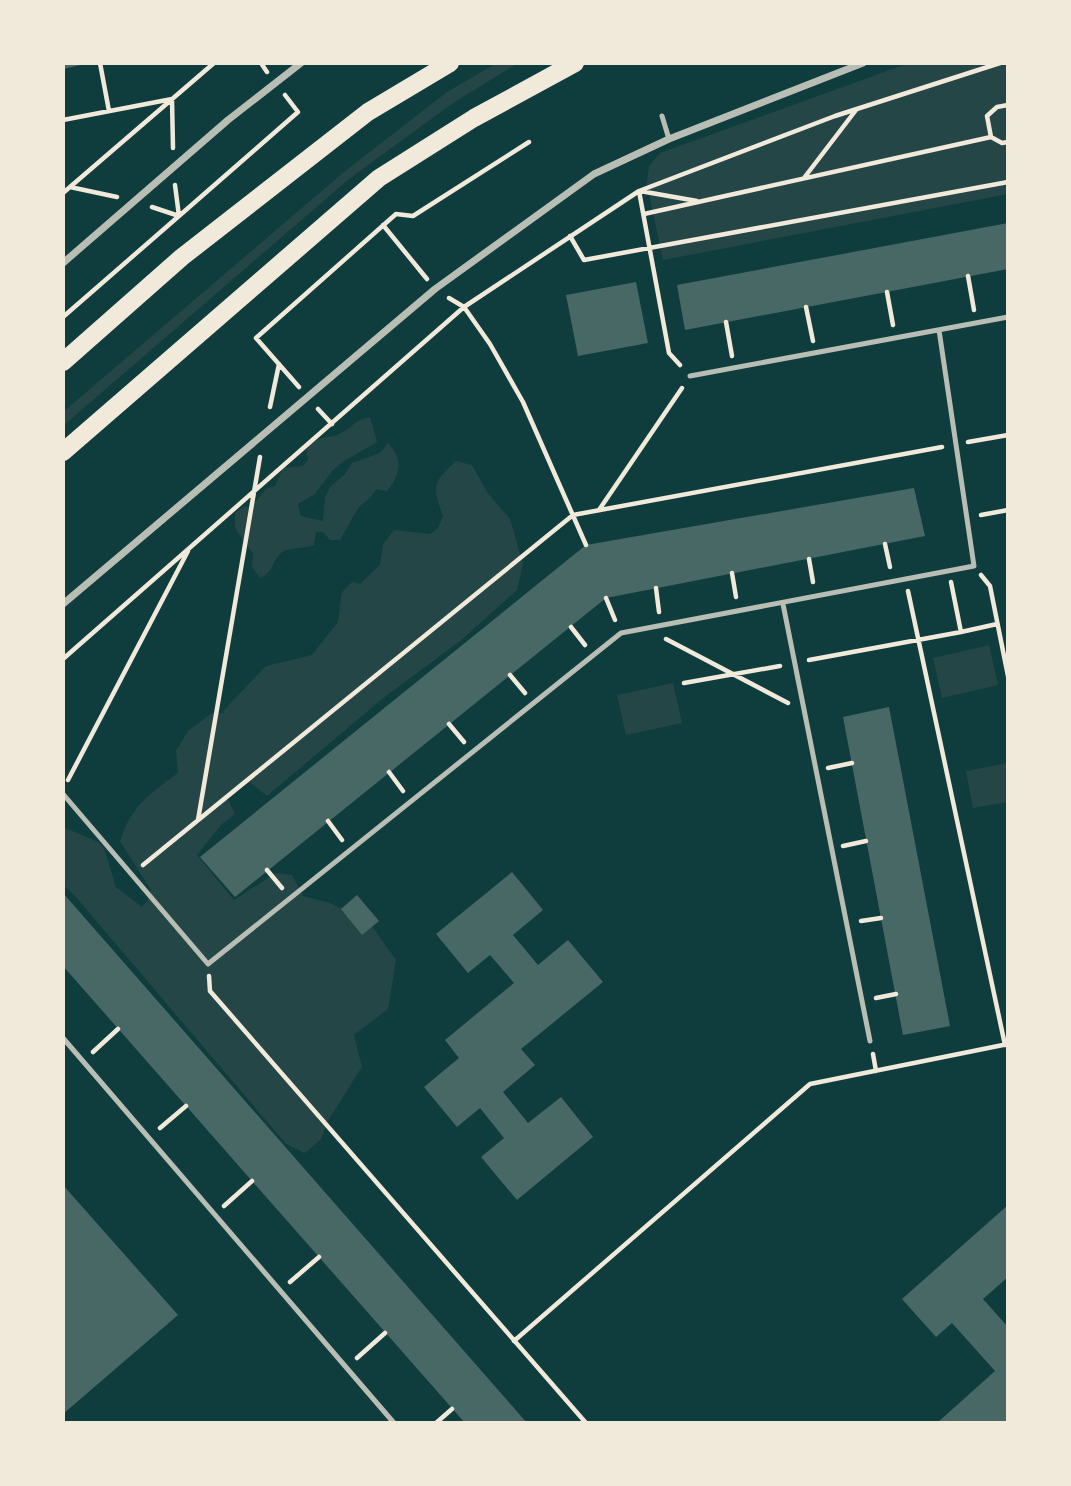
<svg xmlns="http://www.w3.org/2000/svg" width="1071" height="1486" viewBox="0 0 1071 1486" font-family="Overpass,sans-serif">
<rect width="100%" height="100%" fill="#0f3d3e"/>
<path fill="#244646" d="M497 63H518L453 103 349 179 63 426V412L344 172 447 92Z
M909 63H1008V194L663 260 647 184 649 166 660 153Z
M370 417 377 442 344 461 333 470 315 494 298 504 301 516 323 521 325 497 330 487 345 474 352 463 380 453 388 443C403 459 401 474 387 491L376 489C371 500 364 501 357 510 351 519 346 530 340 540H330L323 532H316L314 545C304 549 288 547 281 553 271 562 274 572 260 578L252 567 253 554 235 528V513L243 507H251L266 489 275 486 283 468 303 466 308 460 306 449C322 432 327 441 341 433 356 426 350 422 370 417Z
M456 461 472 465 487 492 510 519 523 564 517 590 460 641 382 699 267 796 250 782 226 796 235 814 221 825 197 855 234 900 276 873 292 875 303 896 330 903 369 922 396 960 388 1009 354 1035 362 1067 329 1119 321 1139 305 1153 286 1144 75 896 63 885V827L98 842 104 848 116 887 142 907 148 900 151 890 120 841C131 806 150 794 178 773L176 751 188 731 212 713H225L223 711 266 666 312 655 338 622 342 592 352 582 360 584 380 565 383 544 394 530 430 534 438 528 443 516C432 485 432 484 456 461Z
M989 645 998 685 942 698 933 658Z
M673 683 682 723 626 735 617 695Z
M1008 763V802L973 808 966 771Z"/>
<path fill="#486865" d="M63 63H85V64L63 69Z
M1008 223V269L685 330 677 285Z
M636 282 648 343 578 356 566 295Z
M914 488 925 536 606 598 235 897 200 857 586 545Z
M889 707 950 1026 903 1035 843 717Z
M512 872 543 910 513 935 538 965 568 940 603 982 521 1049 535 1065 503 1092 528 1123 561 1097 593 1137 517 1200 481 1157 504 1138 480 1108 457 1127 424 1087 459 1058 445 1040 514 983 490 955 468 973 436 934Z
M63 893 527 1423H465L63 966Z
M357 895 379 921 362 935 341 909Z
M63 1185 178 1315 63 1414Z
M1008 1205V1277L983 1299 1008 1327V1423H937L995 1371 952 1323 936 1337 902 1299Z"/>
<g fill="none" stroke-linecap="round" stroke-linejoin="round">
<path stroke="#f1e9da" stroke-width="4.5" d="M100 63 109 111
M261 63 267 72
M1008 105 997 107 987 116 991 137 1002 143 1008 142
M63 120 172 99 173 148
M804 178 856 110
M70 187 117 197
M639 191 669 353 680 365
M640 191 697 201
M63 193 214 63
M152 207 179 216 298 112 285 95
M644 214 991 137
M383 225 427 279
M570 236 584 260 1008 182
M968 276 974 310
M887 292 893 325
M449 298 464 307 490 344 523 402 586 545
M806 307 813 341
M63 317 179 216 175 185
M726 322 732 356
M299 387 256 338 396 214 413 216 529 142
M270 407 279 364
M318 409 332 424
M968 442 1008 435
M599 510 682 388
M981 515 1008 510
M885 544 890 567
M809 559 813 582
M732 573 736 597
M981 575 990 586 1008 676
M656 588 659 612
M908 591 1005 1045
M606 598 615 620
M571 627 585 645
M961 632 997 624
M666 639 788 703
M63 659 464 307 639 191 835 116 1000 63
M809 660 961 632 951 582
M510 675 525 693
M684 683 780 666
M449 724 464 742
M828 768 852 763
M389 772 403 791
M68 780 188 551
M198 820 260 457
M328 821 342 840
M843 846 866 841
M143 865 573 515 942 447
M267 870 282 888
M861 921 881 918
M209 976 210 991 586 1423
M876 998 896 994
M93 1052 118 1029
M873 1054 876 1071
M160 1128 186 1106
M224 1206 252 1181
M290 1282 319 1257
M514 1341 810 1084 1008 1044
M357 1358 385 1333
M436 1423 452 1409"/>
<path stroke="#b8beb3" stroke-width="5" d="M662 116 669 139
M690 376 1008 317
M783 604 870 1041
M63 794 208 964 621 633 974 566 939 330
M63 1038 394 1423"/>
<path stroke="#b8beb3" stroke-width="7" d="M63 263 228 120 301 63
M63 604 435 289 594 174 669 139 863 63"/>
<path stroke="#f1e9da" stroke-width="18" d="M63 362 182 257 368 112 450 63
M63 452 379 178 474 118 575 63"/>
</g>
<rect width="1071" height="1486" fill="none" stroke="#f1e9da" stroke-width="130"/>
</svg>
